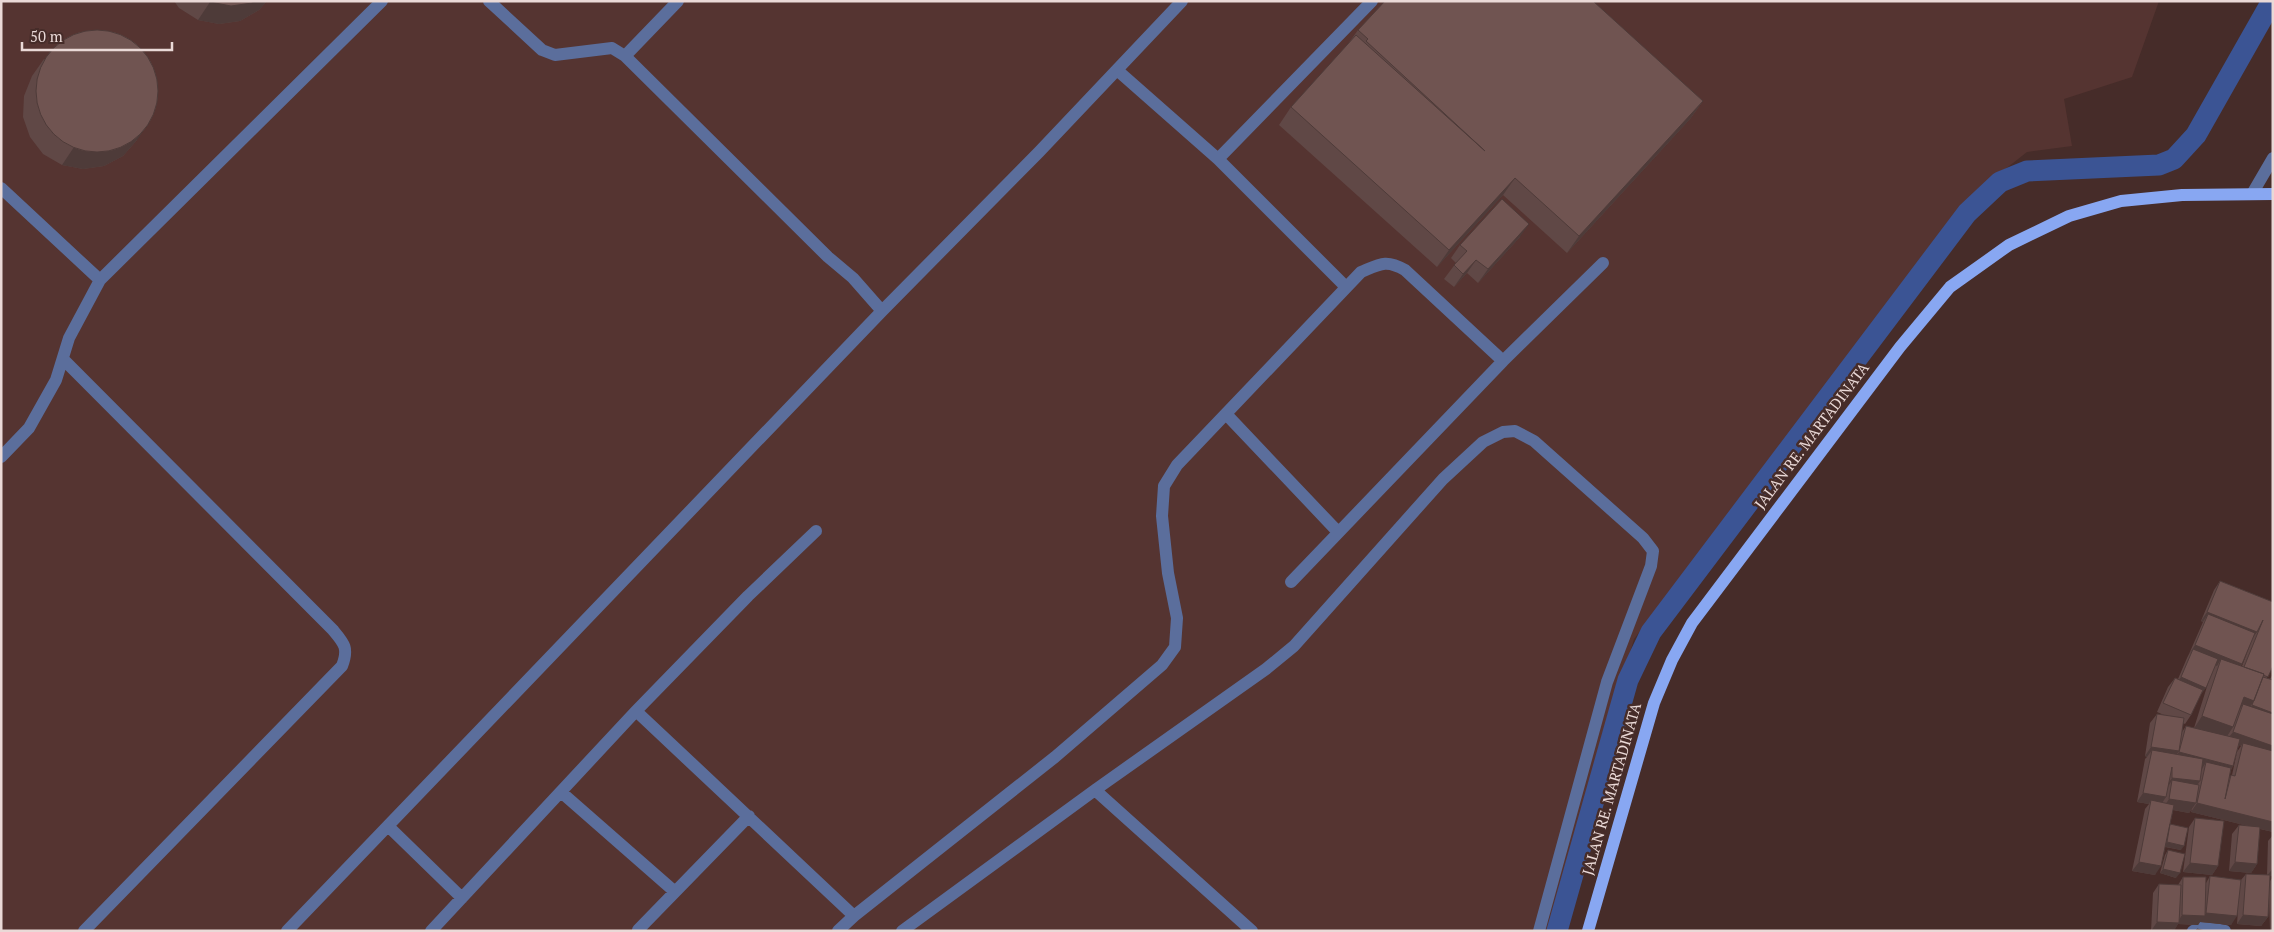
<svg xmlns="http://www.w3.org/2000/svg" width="2274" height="932" viewBox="0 0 2274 932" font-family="'PT Serif',serif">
<rect width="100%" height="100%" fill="#462c29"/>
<path fill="#553431" d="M1 1H2159L2132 77 2064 99 2072 146 2027 152 1985 185 1634 639 1548 931H1Z"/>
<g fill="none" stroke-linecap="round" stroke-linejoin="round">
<path stroke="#3b5494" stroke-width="21" d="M1557 931 1628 680 1651 632 1967 213 2000 182 2027 171 2159 165 2174 159 2196 135 2272 1"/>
<path stroke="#5b6e9c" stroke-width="12" d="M489 1 542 50 555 55 612 48 625 56 828 257 853 278 882 311
M625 56 678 1
M1117 70 1218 159 1372 1
M1218 159 1345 286
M1 188 100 280 69 338 56 380 29 428 1 457
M2252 194 2273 158
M100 280 382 1
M63 359 333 630C344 643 349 648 342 666L84 931
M1226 414 1338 532
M1291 582 1503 361 1603 263
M636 711 854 916 1055 757 1162 665 1175 647 1177 618 1168 573 1162 516 1164 486 1177 465 1361 272C1380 264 1386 259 1405 270L1503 361
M1095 790 1252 931
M561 792 674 891
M388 826 462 898
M638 930 749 816
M287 931 882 311 1039 152 1182 1
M431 931 636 711 748 596 816 531
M838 931 854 916
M902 931 1095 790 1266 669 1294 646 1443 479 1483 442 1503 432 1515 431 1534 441 1643 538 1653 551 1651 566 1607 682 1539 931
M2193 931 2201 927 2225 931"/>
<path stroke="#88a7f2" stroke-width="12" d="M1588 931 1654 703 1672 660 1692 623 1900 347 1950 287 2009 245 2069 216 2121 201 2182 195 2273 194"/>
</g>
<path fill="#604846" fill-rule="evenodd" d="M174 1H267L259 10 240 21 219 24 198 20 179 8Z
M1358 30 1703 101 1690 119 1567 253 1503 195 1437 267 1279 125 1291 107 1348 44Z
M44 59 137 140 123 156 104 166 83 169 62 165 43 154 30 137 23 117 24 96 32 76Z
M1520 237 1478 283 1467 273 1454 287 1444 279 1456 263 1451 258 1460 245Z
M2220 581 2273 602 2267 678 2270 679 2273 674V832L2260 829 2257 864 2251 873 2229 871 2232 834 2239 825H2244L2191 812 2192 809 2189 813 2173 810 2170 824 2181 850 2165 847 2155 875 2132 871 2145 809 2149 804 2137 802 2145 759 2147 757 2145 756 2150 723 2157 714 2164 715 2157 712 2168 687 2175 678 2178 679 2187 658 2189 654 2203 622 2201 621 2214 590ZM2253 637 2242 666H2241ZM2210 677 2194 728 2186 726 2182 732 2183 723 2185 724 2191 715 2199 697ZM2239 745 2241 746 2237 752 2232 775 2229 778 2231 770 2233 766Z
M2195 818 2218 866 2212 875 2183 872 2189 827Z
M2273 835V876H2270V881L2273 877V930H2270L2269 898 2268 917 2261 926 2237 924 2238 910 2231 925 2200 922 2198 925 2178 924 2174 930 2180 931H2151L2153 893 2159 884 2178 885 2183 877 2206 883 2210 876 2241 880 2246 874 2267 875 2268 841Z
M2168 850 2176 878 2160 873 2165 855Z"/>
<path fill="#4e3b39" d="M267 1 259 10 240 21 219 24 198 20 210 2Z
M1703 101 1690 119 1567 253 1579 236Z
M149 123 137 140 123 156 104 166 83 169 62 165 74 147Z
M1515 178 1503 195 1437 267 1449 250Z
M1529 224 1520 237 1478 283 1488 269Z
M1476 260 1467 273 1454 287 1463 274Z
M2207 612 2257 632 2250 641 2208 614 2203 622 2201 621Z
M2195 645 2242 664 2235 673 2221 659 2217 666 2191 655 2193 649 2189 654Z
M2181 677 2206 688 2199 697 2174 686Z
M2244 697 2254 701 2245 714 2243 704 2238 712Z
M2252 705 2273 713V724L2246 715Z
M2202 716 2233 727 2224 741 2193 730Z
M2233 732 2273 746V757L2243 743 2241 746 2226 741Z
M2151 747 2179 751 2173 760 2152 750 2147 757 2145 756Z
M2179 752 2233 766 2227 775 2206 762 2202 769 2173 761Z
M2172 778 2200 781 2194 790 2172 780 2168 787H2165Z
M2143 793 2166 797 2160 806 2151 800 2149 804 2137 802Z
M2169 799 2196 803 2189 813 2163 808Z
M2197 803 2273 822V832L2191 812Z
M2165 842 2184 846 2181 850 2162 846Z
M2139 862 2161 866 2155 875 2132 871Z
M2235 862 2257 864 2251 873 2229 871Z
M2190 863 2218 866 2212 875 2183 872Z
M2273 868V876H2267Z
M2163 869 2180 873 2176 878 2160 873Z
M2206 913 2237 916 2231 925 2200 922 2198 925 2178 924 2174 931 2170 929 2169 931H2151L2157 922 2177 923 2182 915 2204 916Z
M2243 915 2268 917 2261 926 2237 924Z"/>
<path fill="#705451" stroke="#4e3b39" d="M208 1H256L252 3 231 6 210 2Z
M1385 1H1593L1703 101 1579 236 1515 178 1449 250 1291 107 1356 35 1485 151 1366 41 1368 39 1358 30Z
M36 91a61 61 0 1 1 122 0a61 61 0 1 1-122 0Z
M1502 199 1529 224 1488 269 1476 260 1463 274 1454 265 1467 251 1460 245Z
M2220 581 2273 602V666L2268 677 2263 675 2264 674 2244 667 2263 620 2257 632 2207 612Z
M2208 614 2255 633 2242 664 2195 645Z
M2193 649 2218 659 2206 688 2181 677Z
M2221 659 2264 674 2254 701 2244 697 2233 727 2202 716Z
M2263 677 2273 680V713L2252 705Z
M2175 678 2203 690 2191 715 2163 703Z
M2243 704 2273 714V746L2233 732Z
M2157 714 2184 718 2179 751 2151 747Z
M2186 726 2240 739 2233 766 2179 752Z
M2243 743 2273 751V822L2197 803 2206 762 2231 768 2225 799 2231 775 2235 776Z
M2152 750 2203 759 2200 781 2172 778V767L2166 797 2143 793Z
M2172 780 2199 785 2196 803 2169 799Z
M2151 800 2174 805 2161 866 2139 862Z
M2195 818 2224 821 2218 866 2190 863Z
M2170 824 2188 828 2184 846 2167 842Z
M2239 825 2260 827 2257 864 2235 862Z
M2168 850 2185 854 2180 873 2163 869Z
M2246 874 2270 875 2268 917 2243 915Z
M2210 876 2241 880 2237 916 2206 913Z
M2183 877H2206L2205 916 2182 915Z
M2159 884 2181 885 2179 923 2157 922Z
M2170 929 2180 931H2170Z
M2197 929 2205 931H2196Z"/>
<g text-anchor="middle" stroke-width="5" stroke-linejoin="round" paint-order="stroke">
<g font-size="15" fill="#ead9d7" stroke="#462c29">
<text transform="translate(1812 436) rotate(-53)" y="5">JALAN RE. MARTADINATA</text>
<text transform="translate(1612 789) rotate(-74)" y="5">JALAN RE. MARTADINATA</text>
</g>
</g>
<rect width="2274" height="932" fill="none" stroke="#ead9d7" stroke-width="5"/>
<path d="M22 42v8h150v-8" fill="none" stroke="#ead9d7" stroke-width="2.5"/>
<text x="30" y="42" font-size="15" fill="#ead9d7" stroke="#462c29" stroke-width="4" paint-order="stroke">50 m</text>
</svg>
